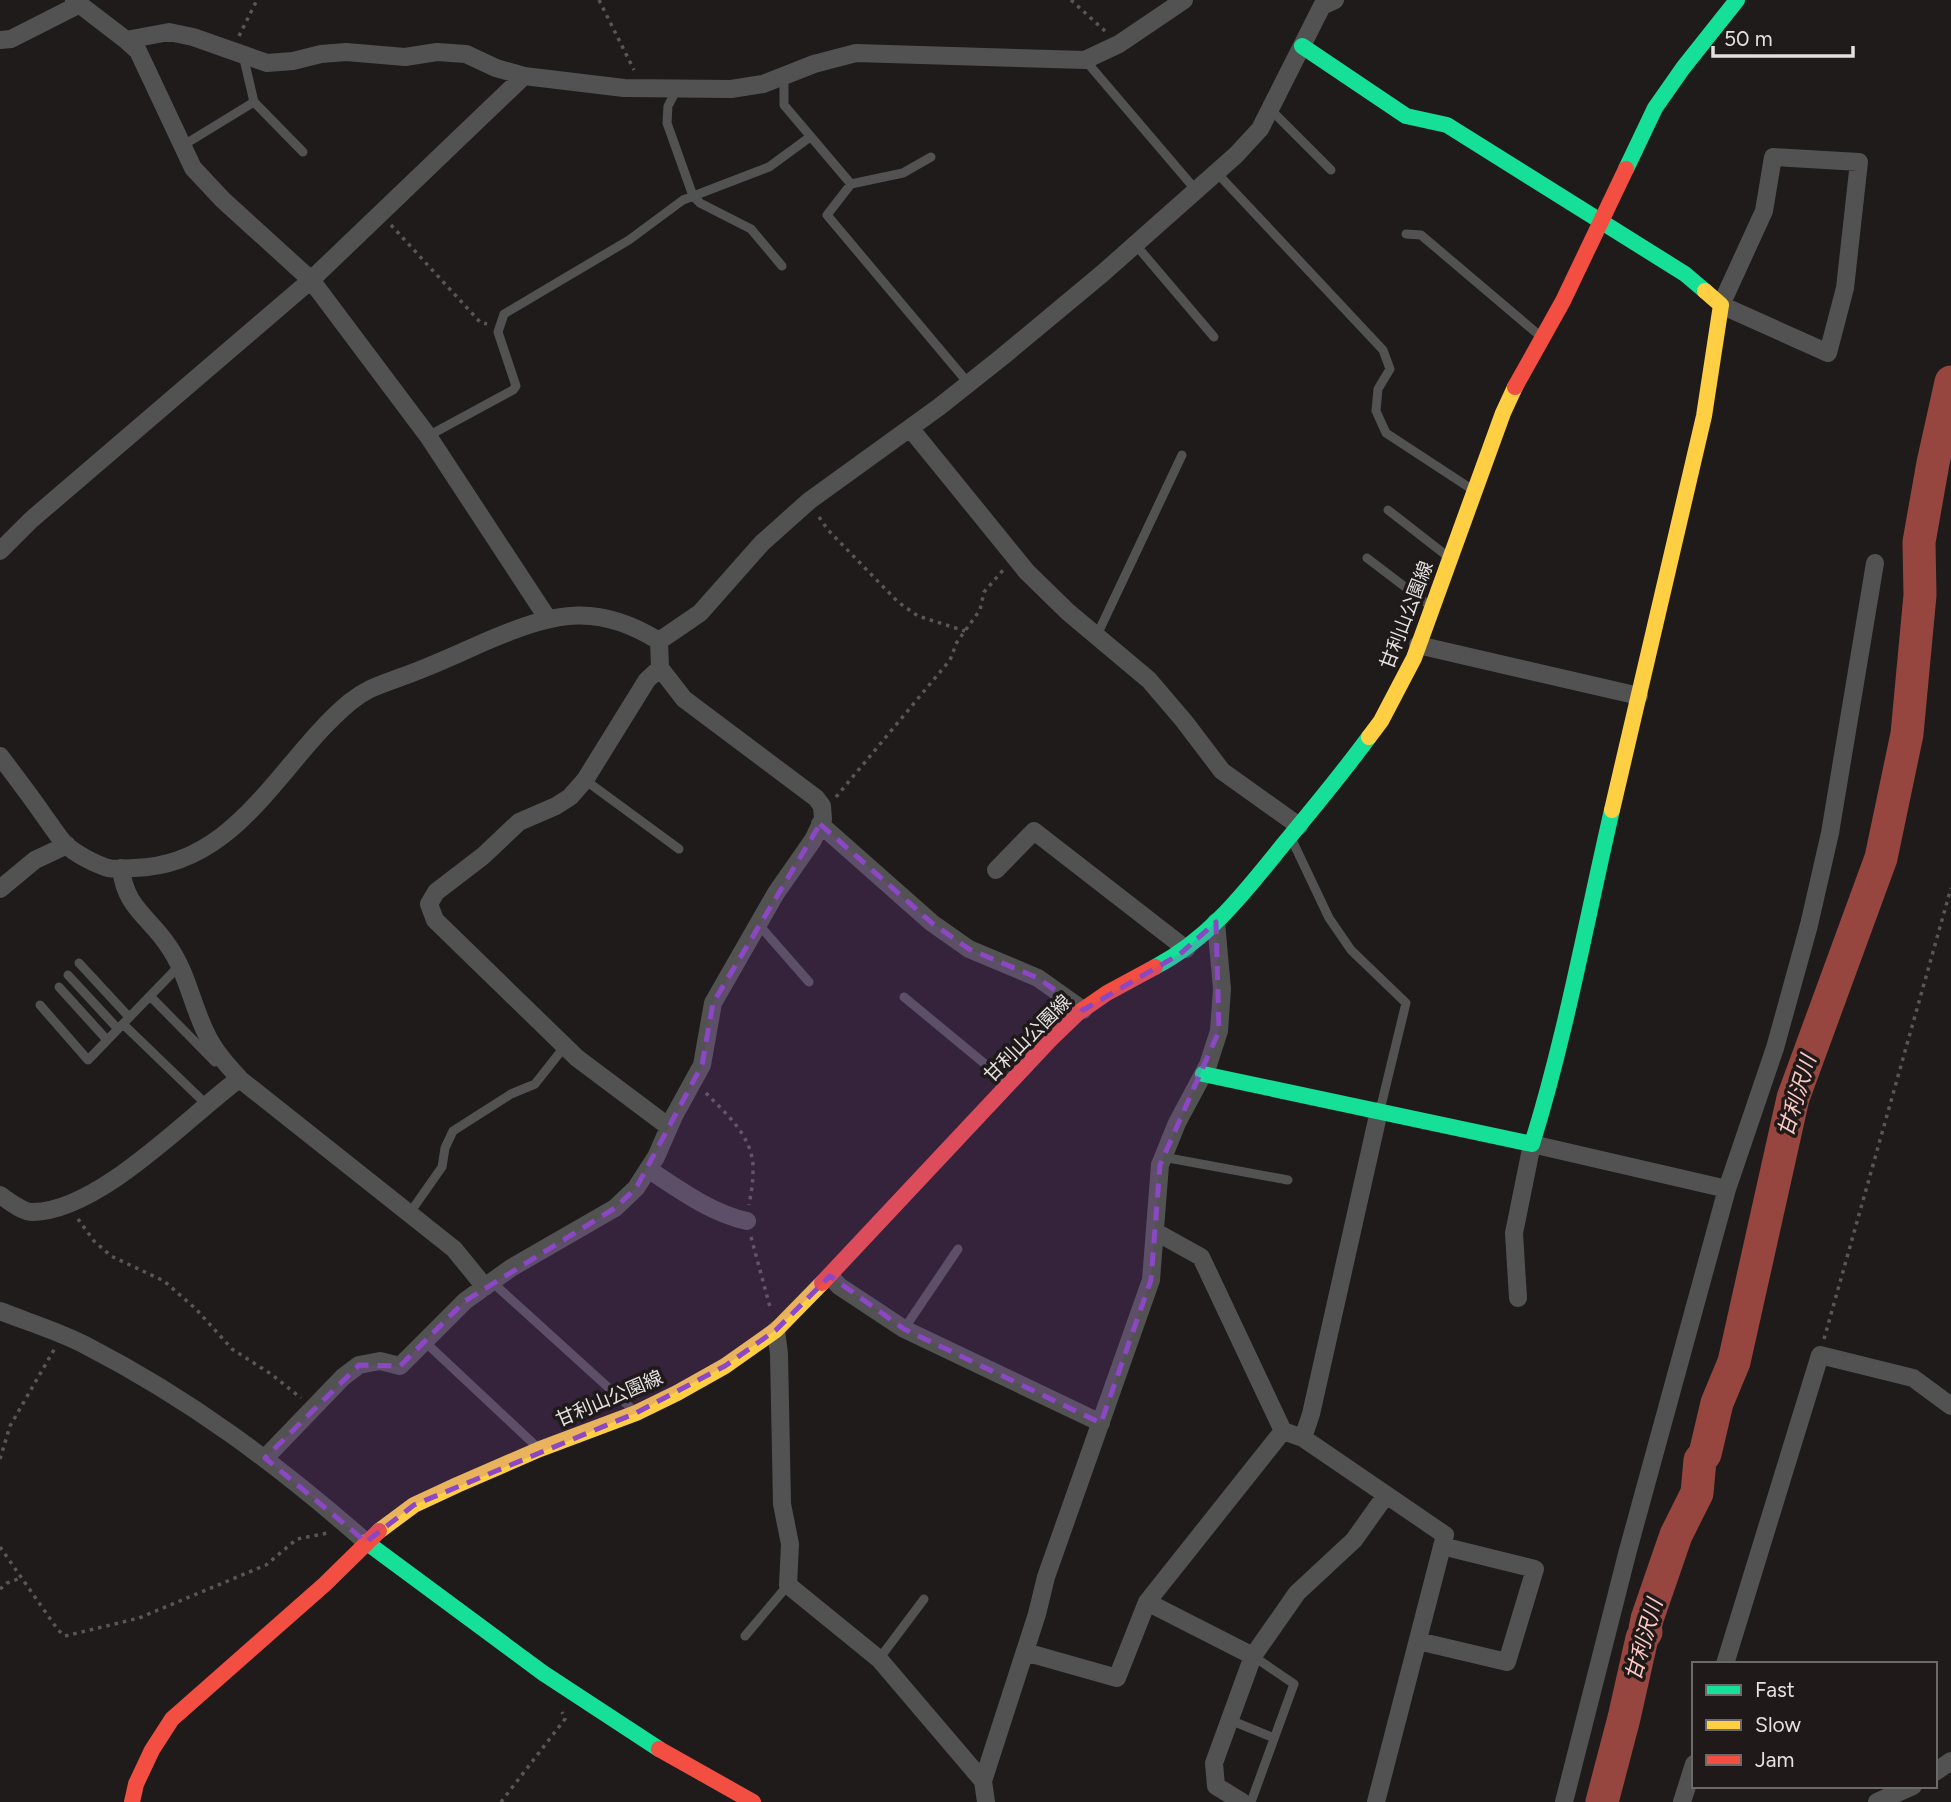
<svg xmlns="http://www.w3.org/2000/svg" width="1951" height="1802" viewBox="0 0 1951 1802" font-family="Figtree,'Noto Sans JP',sans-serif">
<rect width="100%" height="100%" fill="#1e1b1a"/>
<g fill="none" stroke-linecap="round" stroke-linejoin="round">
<path stroke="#96453f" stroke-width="33" d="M1602 1802 1624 1718 1642 1638 1646 1632 1645 1629 1647 1619 1676 1535 1697 1493 1700 1460 1705 1454 1717 1403 1734 1362 1793 1098 1881 858 1907 734 1920 595 1919 542 1933 463 1951 382"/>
<path stroke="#595756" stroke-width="3.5" stroke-dasharray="3.5 5" stroke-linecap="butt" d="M599 0 634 70
M1071 0 1105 31
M239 36 257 0
M391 225 480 322 487 324
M819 517 828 530 898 602 918 616 965 631
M836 797 950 660 957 642 980 610 984 592 1004 569
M706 1093C727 1115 755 1138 753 1172 753 1183 751 1194 749 1205
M78 1219 94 1241 111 1256 164 1281 196 1309 232 1349 271 1374 301 1398
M751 1237 770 1307
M1824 1339 1951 888
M0 1459 10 1426 55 1348
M0 1547 58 1630 65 1636 139 1618 266 1565 297 1539 328 1533
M0 1589 7 1583 21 1578
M501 1802 565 1719 562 1712"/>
<path stroke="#535252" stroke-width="9" d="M243 55 254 102 303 152
M1085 60 1195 189
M784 76V105L851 184 903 173 931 157
M677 89 668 106 667 123 693 196 700 203 751 229 782 266
M1271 110 1331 170
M182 146 254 102
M1216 172 1383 350 1390 369 1378 389 1376 411 1386 433 1473 490
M851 184 827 215 969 384
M1406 234 1421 235 1539 335
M1135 244 1214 337
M428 436 513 390 516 386 498 332 504 314 629 240 683 200 769 167 810 137
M1388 510 1447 556
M1367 558 1430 606
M1097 635 1182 455
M585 780 679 849
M1292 840 1329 918 1351 950 1406 1003 1381 1106
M759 925 809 982
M79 963 129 1017
M68 975 118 1029
M59 987 107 1040
M150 996 215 1062
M904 997 1008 1083
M40 1005 88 1060 180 965
M123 1024 206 1104
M1163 1157 1288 1180
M409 1214 442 1167 445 1148 453 1131 511 1094 535 1084 565 1046
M492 1282 632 1409
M904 1329 958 1249
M425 1342 536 1446
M745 1636 788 1585
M879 1659 924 1599
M1230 1720 1274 1738
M1251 1802 1294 1684 1253 1656"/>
<path stroke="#535252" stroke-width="18" d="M74 0 126 40 169 32 193 37 267 63 293 61 321 54 346 52 405 57 437 52 466 54 496 68 524 76 624 88 731 89 763 84 814 64 856 53 1085 60 1119 44 1184 0
M0 40 11 39 78 5
M126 40 138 51 193 168 223 200 311 280 428 436 548 619
M1773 157 1859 162 1845 288 1828 353 1721 305 1764 211Z
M910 428 1027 572 1068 612 1149 680 1184 721 1222 771 1299 826
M0 551 31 520 311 280 524 76
M659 641 700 613 762 543 809 501 939 407 1002 357 1103 273 1236 155 1260 129 1322 6 1335 0
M1418 645 1639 696
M660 668 647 680 585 780 570 797 556 806 519 822 483 856 436 892 429 904 435 920 577 1058 669 1127
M0 756C16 777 32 798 47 820 53 828 59 838 66 845 76 854 95 864 108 868 116 870 126 868 134 868 238 866 280 760 350 702 367 688 380 685 401 677 433 666 463 651 494 638 557 612 598 603 659 641
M820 824 932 923 969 949 1038 978 1083 1010
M121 868C125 907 147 915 167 944 188 973 192 1007 208 1037 216 1053 229 1067 241 1080L454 1249 485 1287
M996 870 1034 831 1186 949
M0 889 35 860 67 845
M648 1169C678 1189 711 1213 747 1221
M0 1195C9 1201 22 1212 33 1212 98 1211 184 1121 235 1082L241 1080
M1156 1232 1201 1257 1283 1431 1303 1438 1311 1414 1379 1111
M830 1276 839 1286 904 1329 1101 1423
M1518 1298 1514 1233 1532 1144 1727 1189
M0 1311C28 1322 58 1331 85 1345 190 1399 277 1464 366 1542
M776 1330 779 1354 782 1504 790 1544 788 1585 879 1659 983 1781
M1303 1438 1445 1535 1376 1802
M265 1458 343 1377 359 1365 380 1361 400 1366 465 1301 511 1268 615 1208 636 1188 656 1157 674 1116 702 1065 713 1003 776 893 813 840 823 819 822 806 816 798 684 699 660 668 659 641
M1147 1602 1253 1656 1297 1593 1354 1540 1386 1495
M1418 1641 1507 1662 1535 1569 1442 1546
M1025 1652 1117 1678 1147 1602 1283 1431
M1725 1664 1820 1355 1913 1378 1951 1406
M1935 1772 1951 1761
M986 1802 983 1781 1037 1614 1046 1577 1151 1280 1160 1165 1177 1123 1208 1065 1219 1031 1222 989 1216 922
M1242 1802 1216 1786 1214 1763 1253 1656
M1564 1802 1627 1554 1727 1189 1775 1048 1809 925 1830 833 1875 563
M1682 1802 1694 1764
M1877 1802 1913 1786"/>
<path stroke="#16e098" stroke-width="16" d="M1302 46 1406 116 1447 125 1685 274 1705 291
M1626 169 1655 108 1683 68 1737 0
M1155 967C1209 939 1244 893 1282 846 1312 810 1341 775 1369 737
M1203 1074 1532 1144C1566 1035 1586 922 1612 810
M366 1542 543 1673 659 1749"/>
<path stroke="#ffcf43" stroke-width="16" d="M1369 737 1381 721 1414 658 1503 413 1515 387
M1612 810 1704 416 1721 305 1705 291
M379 1531 414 1505 457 1485 540 1449 636 1413 677 1393 725 1366 776 1330 822 1283"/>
<path stroke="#f24e42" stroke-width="16" d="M1515 387 1563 301 1626 169
M822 1283 1050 1040 1078 1013 1107 993 1155 967
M659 1749 753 1802
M132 1802 136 1784 152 1750 172 1719 325 1584 379 1531"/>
</g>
<path fill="#8b47c4" fill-opacity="0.2" stroke="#8b47c4" stroke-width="5" stroke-dasharray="14 9" stroke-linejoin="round" d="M820 824 932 923 969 949 1038 978 1083 1010 1180 954 1216 922 1219 1031 1160 1165 1151 1280 1101 1423 904 1329 830 1276 776 1330 725 1366 636 1413 414 1505 366 1542 265 1458 359 1365 400 1366 465 1301 615 1208 636 1188 702 1065 713 1003Z"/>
<g text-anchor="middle" stroke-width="7" stroke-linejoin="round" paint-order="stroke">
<g font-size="19" fill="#e3e0df" stroke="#1f1a19">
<text transform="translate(1406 615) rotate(-69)" y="7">甘利山公園線</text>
<text transform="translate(1027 1038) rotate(-45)" y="7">甘利山公園線</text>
<text transform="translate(609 1398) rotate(-23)" y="7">甘利山公園線</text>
</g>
<g font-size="21" font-style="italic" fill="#fdc9c4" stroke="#1f1a19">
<text transform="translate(1797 1096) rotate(-73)" y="7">甘利沢川</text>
<text transform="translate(1644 1640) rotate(-74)" y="7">甘利沢川</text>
</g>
</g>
<rect x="1692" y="1662" width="245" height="126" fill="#1f1a19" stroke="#6d6968" stroke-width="2"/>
<rect x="1706" y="1685" width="35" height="10" fill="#16e098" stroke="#6d6968" stroke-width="2"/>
<text x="1755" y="1697" font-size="21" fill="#e3e0df">Fast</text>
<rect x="1706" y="1720" width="35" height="10" fill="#ffcf43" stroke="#6d6968" stroke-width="2"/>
<text x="1755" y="1732" font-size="21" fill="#e3e0df">Slow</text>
<rect x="1706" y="1755" width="35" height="10" fill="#f24e42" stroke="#6d6968" stroke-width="2"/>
<text x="1755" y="1767" font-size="21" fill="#e3e0df">Jam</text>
<path d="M1713 46v10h140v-10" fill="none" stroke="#e3e0df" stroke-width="3.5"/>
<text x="1724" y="46" font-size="21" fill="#e3e0df" stroke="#1f1a19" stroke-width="5" paint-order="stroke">50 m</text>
</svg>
